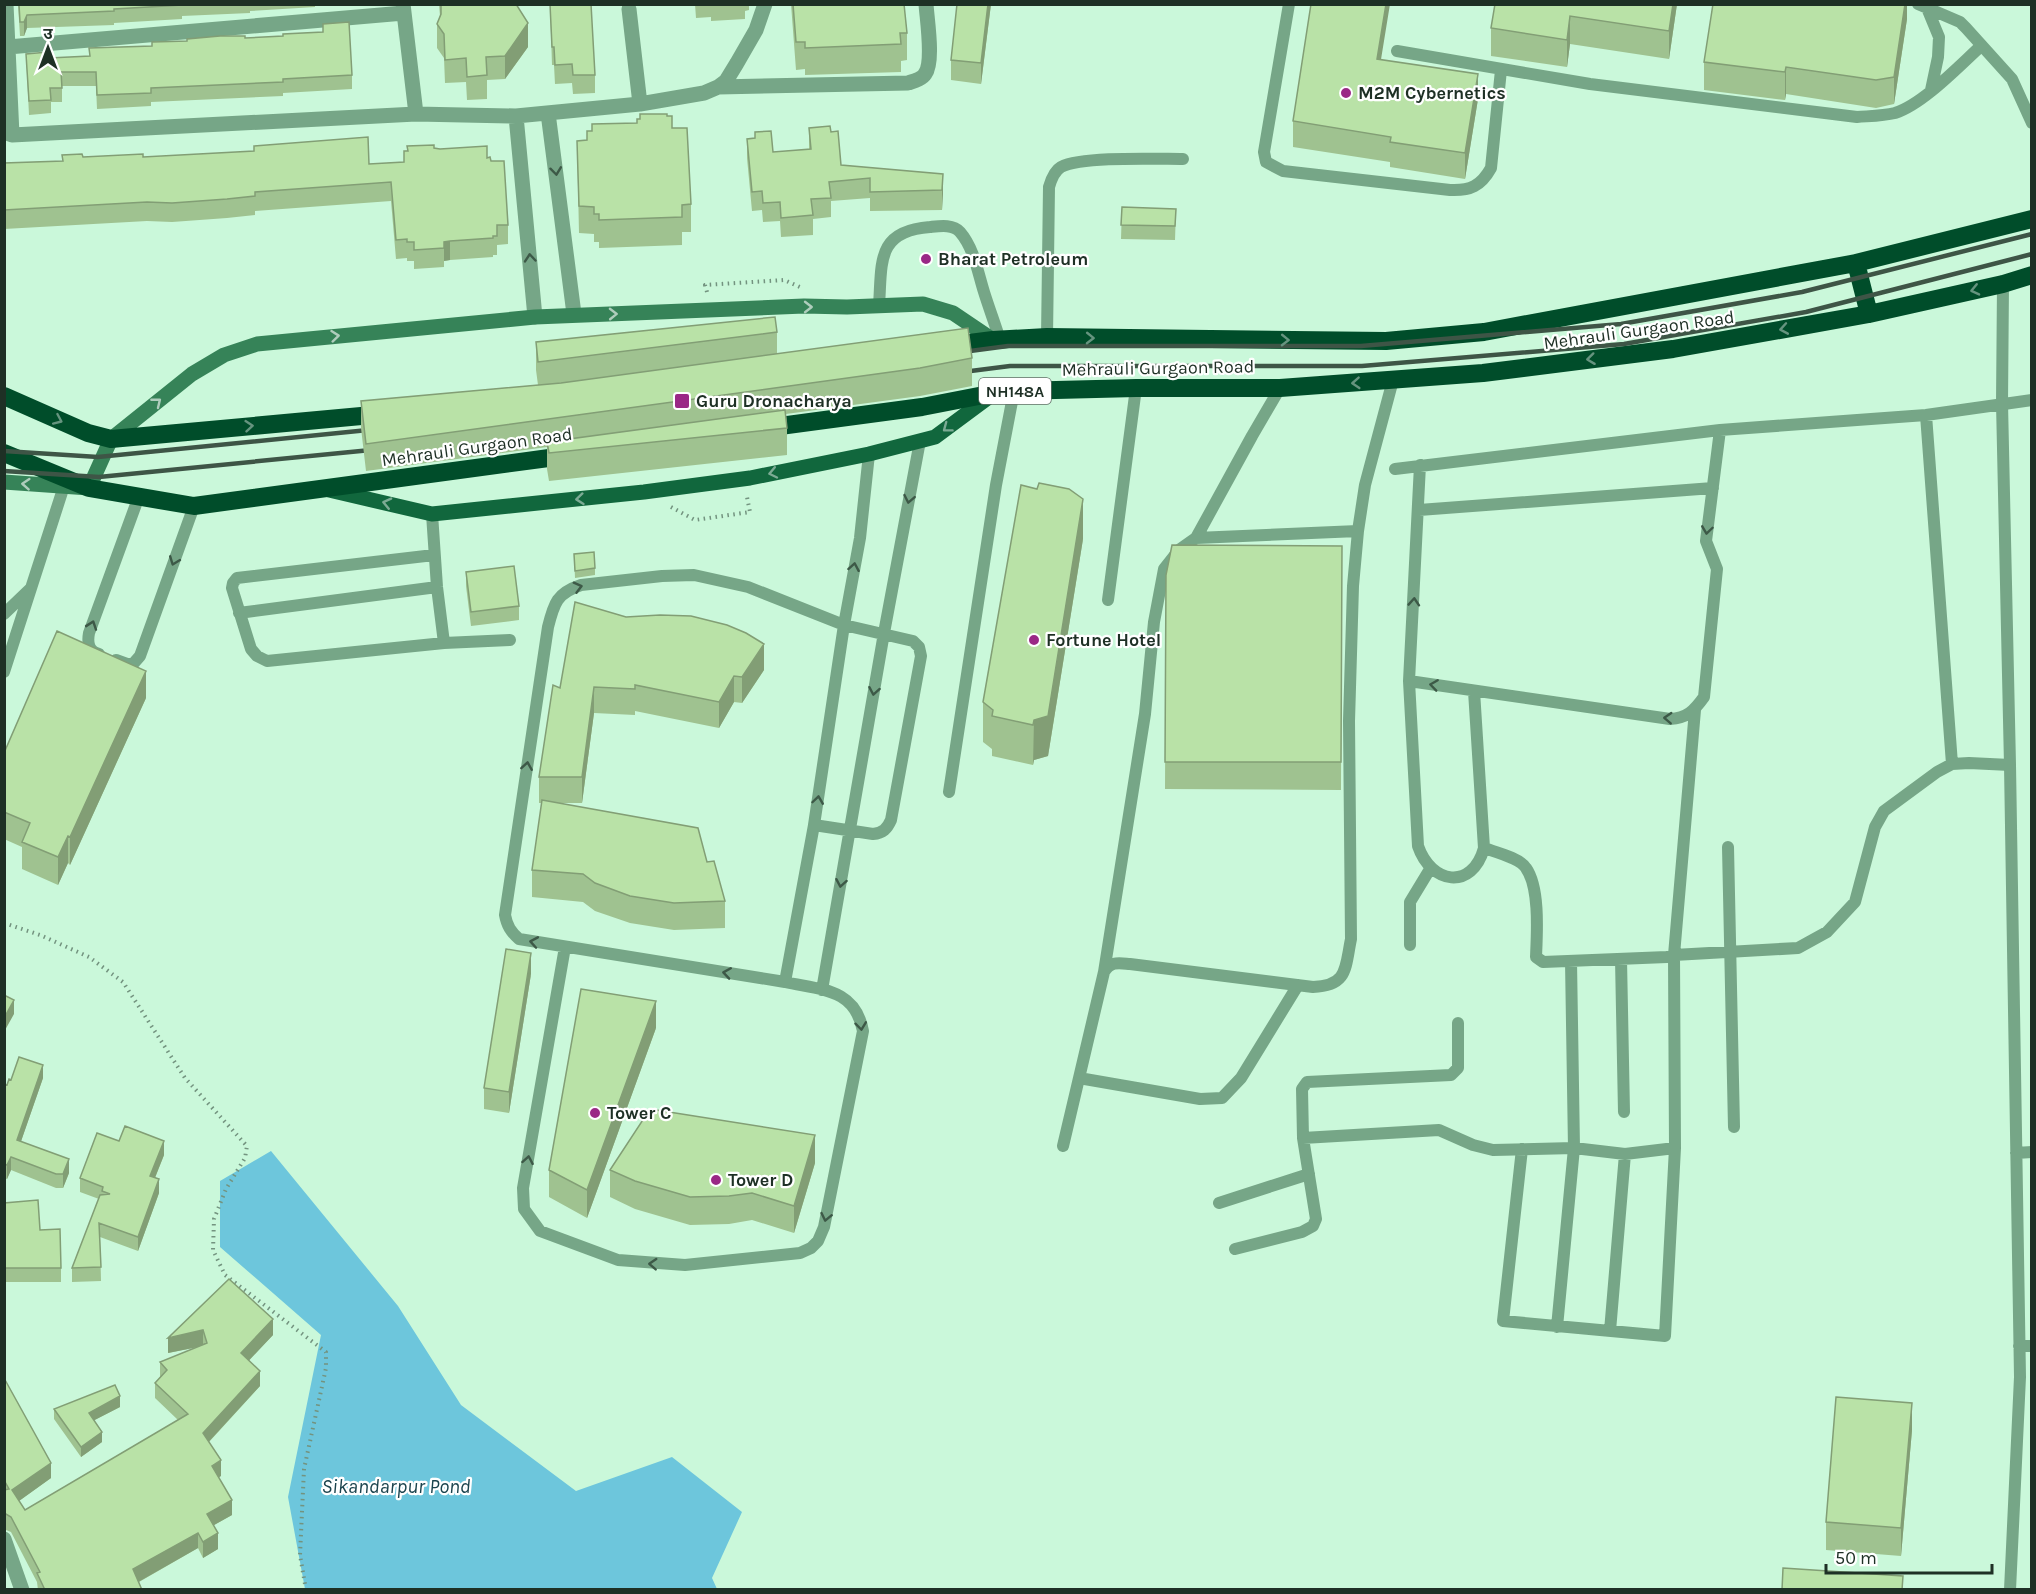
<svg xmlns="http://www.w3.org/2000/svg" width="2036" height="1594" viewBox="0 0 2036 1594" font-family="Karla,'Noto Sans Devanagari',sans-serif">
<rect width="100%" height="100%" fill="#caf8da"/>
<path fill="#6dc6dc" d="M271 1151 398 1306 461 1405 576 1491 672 1457 742 1512 712 1578 717 1589H305L288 1497 321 1335 220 1247V1181Z"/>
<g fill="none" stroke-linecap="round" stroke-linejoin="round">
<path stroke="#73937f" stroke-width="4" stroke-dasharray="1.5 4.5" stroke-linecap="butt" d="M707 292 705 285 784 280 800 287
M671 507 695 520 750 512 747 497
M4 923 40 935 89 957 123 982 185 1078 247 1146 245 1158 226 1189 214 1219 213 1250 225 1275 326 1352V1368L304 1469 300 1555 306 1590"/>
<path stroke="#76a687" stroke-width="12" d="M1289 4 1264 152 1266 162 1283 171 1450 190C1470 191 1481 186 1491 168L1501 70
M1918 4 1960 22 1966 28 2012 79 2032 123
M1927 8 1939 37 1938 57 1931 90
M1397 51 1590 84 1857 117C1870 116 1883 116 1895 113 1923 104 1959 66 1981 46
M2003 284 2002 403 2010 765 2020 1377 2010 1590
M879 306C882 262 876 231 930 227 940 226 953 224 960 232 974 248 978 273 984 292 989 308 995 324 1000 340
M1047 337 1049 187C1051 180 1054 171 1061 167 1082 156 1156 159 1183 159
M1926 415 1952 764
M1420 465 1409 681 1418 846C1431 884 1472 891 1484 848L1474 691
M1395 469 1720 430 1926 415 2032 400
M1419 510 1713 488
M432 514 437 587 444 643
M1196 538 1358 531
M434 555 237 578 233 583 232 588 251 649 257 656 267 661 444 643 510 640
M1108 600 1136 388
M239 613 437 587
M4 614 30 589
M99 654C89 651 87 644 89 633L139 496
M116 660 127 664H133L140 656 194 506
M4 672 64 486
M1409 681 1670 719C1687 718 1694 711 1704 697L1717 569 1706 541 1720 430
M949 792 996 485 1014 391
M1728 847 1734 1127
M1484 848C1495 852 1520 858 1526 868 1540 888 1537 933 1536 957L1543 962 1667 957 1674 955 1695 710
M1410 945V902L1430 869
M565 947 523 1188 524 1209 540 1231 618 1260 685 1265 800 1253 811 1248 818 1241 824 1227 863 1031C855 988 821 990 785 982L519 939C511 932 507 926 505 915L548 627C554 603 557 593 581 585L662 576 694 575 748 587 844 625 913 641 919 647 921 656 891 820C887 829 883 833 873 834L814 825
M1621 959 1624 1112
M1104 972 1145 714 1154 622 1164 569 1179 550 1196 538 1252 436 1280 388
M785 982 814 825 844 625 860 538 869 454
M822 990 884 633 920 441
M1458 1023V1068L1451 1075 1307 1082 1302 1089 1303 1138 1439 1130 1473 1145 1493 1150 1574 1148 1625 1154 1675 1148
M1079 1078 1200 1099 1222 1098 1241 1078 1298 985
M1063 1146 1104 972C1111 961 1118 963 1130 964L1313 987C1348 986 1345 968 1351 939L1349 721 1353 586 1358 531 1365 485 1393 380
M1522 1149 1503 1321 1665 1336 1675 1148 1674 955 1798 948 1827 932 1855 902 1875 827 1884 811 1937 772 1952 764 1969 763 2010 765
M2016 1153 2032 1152
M1219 1203 1309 1174
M1235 1249 1302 1232 1313 1226 1316 1219 1303 1138
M1557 1327 1574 1148 1571 961
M1610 1331 1625 1154
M2019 1346H2032"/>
<path stroke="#76a687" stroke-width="15" d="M6 4 12 135
M403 4 416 114
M629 9 640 104
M4 45 8 47 404 13
M718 87 908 83C914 81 922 79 925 74 934 62 927 20 926 4
M548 113 574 314
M516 116 535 317
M4 132 12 135 416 114 516 116 640 104 704 93 718 87 726 81 737 63 756 30 765 4
M4 1539 22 1590"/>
<path stroke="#368358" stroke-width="15" d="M4 482 89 488 111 439 192 374 224 355 257 344 535 317 804 306 847 307 923 304 953 313 993 340"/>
<path stroke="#11673d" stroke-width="15" d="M329 490 432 514 644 492 750 478 869 454 935 437 993 394"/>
<path stroke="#004d2a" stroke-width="18" d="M1856 263 1869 314
M946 346 993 340 1047 337 1386 341 1484 332 1856 263 2032 219
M4 396 88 433 111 439 383 414
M765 428 922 407 994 393 1014 391 1136 388H1280L1483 373 1673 349 1869 314 2003 284 2032 275
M4 453 89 488 194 506 571 455"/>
<path stroke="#3e5546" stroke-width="4.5" d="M955 353 1008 346H1361L1621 324 1802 292 2032 234
M955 373 1010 366H1362L1624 344 1806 312 2032 254
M4 451 98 457 378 429
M4 471 99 477 381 449"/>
</g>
<path fill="#9fc290" d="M18 4H315V7L250 11V13L182 16V19L114 23V25L27 28 24 36H20Z
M439 4H516L528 47 505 79 487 80V99L467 100 466 82 445 83 444 58 437 48V24L440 16Z
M550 4 595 75V93L573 94 572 83 555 84 554 65H552Z
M695 4H749V10L745 11V19L711 21V17L696 18Z
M791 4H904L907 33V60L901 61V72L805 75V69L796 70Z
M991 4 981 84 951 80V60Z
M1495 4H1677L1669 59 1570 44 1567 67 1491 56V28Z
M1905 4H1907V19L1894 104 1876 108 1786 94 1785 100 1704 90V62Z
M245 38 352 75V89L283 93V96L151 102V106L97 109 96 86H62V102H51V113L29 115 26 54 49 58 89 56 152 46Z
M1381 60 1478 99 1465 179 1390 167V162L1293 147V121Z
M640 114 667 116 672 128 691 204V232H682V245L599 248V242H594V234L579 233 577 141 587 140 592 131 637 123 640 119Z
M809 128 831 132 841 165 943 174 942 210 870 211V198L831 201V217L813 219V235L781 237 780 221 763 222 762 210 752 211 747 158V139L773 152 809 149Z
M434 148 487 158 491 161 508 225V244L497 245V255H493V257L450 260 444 261V267L414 269V261H407V258L396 259 391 201 255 211V215L227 218 172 222 147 221 4 229V163L62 161 83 157H143L369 164 404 162V151Z
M1122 207 1176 209 1175 240 1121 239Z
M777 332V353L972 358V386L920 396 786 414 787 428V455L549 481 547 469V447L366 471 361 428V401L538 385 536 370V342Z
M1083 539 1048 756 1034 760 1033 765 992 756V749L983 742V702Z
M1342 546 1341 790 1165 789 1166 575Z
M574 554 595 568V575L575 578Z
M466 572 519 606V620L471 626 466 586Z
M764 670 742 703 734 702 719 728 635 711V715L594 713 582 803H561L707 862 725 901V928L674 930 630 923 595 911 583 902 532 897V870L542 803H539V777L560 688Z
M146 698 70 865 68 863 58 885 22 869V847L4 839V753Z
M531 974 509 1113 484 1109V1088Z
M656 1028 587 1218 549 1197V1170Z
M43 1078 21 1141 69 1173 63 1188H56L11 1170 7 1179 4 1178V1084L7 1085 11 1080Z
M119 1141 164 1155 155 1178 159 1193 138 1251 100 1237 101 1281 72 1282V1268L99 1199 80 1192V1178Z
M815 1163 794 1233 752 1220 729 1224 690 1225 635 1209 610 1197V1170Z
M4 1203 40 1230 61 1268V1282H4Z
M229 1279 273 1335 249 1360 260 1386 209 1442 221 1476 219 1477 232 1515 214 1525 218 1549 203 1558 198 1548 139 1582 142 1590H38L37 1582 11 1532 6 1530H4V1378L51 1478 19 1501 25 1510 178 1420 155 1398V1383L160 1377V1362L198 1347 168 1353Z
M120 1407 94 1420 102 1442 81 1457 54 1419V1409Z
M1912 1430 1901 1556 1826 1550V1522Z"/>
<path fill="#829e75" d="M988 4H991L981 84V63Z
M1386 4H1390L1377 84V59Z
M1673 4H1677L1669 59V31Z
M1905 4H1907V19L1894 104V77Z
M27 15V28L24 36V22Z
M1570 16V44L1567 67V40Z
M528 23V47L505 79V56Z
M1786 67V94L1785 100V72Z
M1478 74V99L1465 179V153Z
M943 174V194L942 210V190Z
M450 241V260L444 261V242Z
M1083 499V539L1048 756 1034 760 1033 765 1034 720Z
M764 644V670L742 703V677Z
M146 671V698L70 865V837Z
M734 676V702L719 728V702Z
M594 687V713L582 803V777Z
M68 836V863L58 885V857Z
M531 953V974L509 1113V1092Z
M14 1000V1014L4 1032V1018Z
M656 1001V1028L587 1218V1190Z
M43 1065V1078L17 1153V1140Z
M815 1135V1163L794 1233V1206Z
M164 1141V1155L150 1190V1176Z
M11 1157V1170L7 1179V1165Z
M69 1159V1173L63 1188V1174Z
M159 1179V1193L138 1251V1237Z
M273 1319V1335L241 1369V1353Z
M203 1330V1346L168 1353V1338Z
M260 1371V1386L203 1448V1433Z
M120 1396V1407L89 1423V1413Z
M1912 1403V1430L1901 1556V1528Z
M102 1432V1442L81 1457V1447Z
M221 1460V1476L212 1481V1466Z
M51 1463V1478L12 1506V1490Z
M232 1500V1515L207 1529V1514Z
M198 1533V1548L133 1585V1569Z
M218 1533V1549L203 1558V1542Z"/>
<path fill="#b9e2a7" stroke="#829e75" stroke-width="1.5" d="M19 4H182V5L114 9V11L27 15 24 22H20Z
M441 4H516L528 23 505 56 486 57 487 75 467 77 466 58 445 60 444 34 437 24 441 14Z
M550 4H591L595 75H573L572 64 555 65 554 47H552Z
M793 4H904L907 33H900L901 44 805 48V42H796Z
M957 4H988L981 63 951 60Z
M1311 4H1386L1377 59 1478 74 1465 153 1390 142 1391 137 1293 121Z
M1495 4H1673L1669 31 1570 16 1567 40 1491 28Z
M1713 4H1905L1894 77 1876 80 1786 67 1785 72 1704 62Z
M349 22 352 75 283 79V82L151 88V93L97 95 96 72H61L62 88H50L51 100 29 101 26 54 48 52 49 58 90 56 89 48 152 46V42L187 41V39L220 36H245V38L283 36V34L323 32V24Z
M640 114H667V116H672V128H687L691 204 682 205V217L599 220V214H594V207L579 206 577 141 587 140V131H592V124L637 123V119H640Z
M830 126 831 132 838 131 841 165 943 174 942 190 870 192V178L829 182 831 198 811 199 813 215 781 218 780 202 763 203 762 191 752 192 747 139 755 138V132L771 131 773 152 811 149 809 128Z
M368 137 369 164 404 162V151H408L407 146 434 145V148L440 149 487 146V158L490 157 491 161H504L508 225H497V236H493V238L450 241 444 242V248L414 250V242H407V239L396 240 391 182 255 192V196L227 199 172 203 147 202 4 210V163L63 161 62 155 82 154 83 157 143 154V157L254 151V146Z
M1122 207 1176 209 1175 226 1121 225Z
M775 317 777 332 538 362 536 342Z
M968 328 972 358 920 368 366 444 361 401 561 383Z
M785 410 787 428 549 453 547 442Z
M1039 483 1069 489 1083 499 1048 716 1034 720 1033 725 992 716 993 710 983 702 1021 485 1037 489Z
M1172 545 1342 546 1341 762H1165L1166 575Z
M594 552 595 568 575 571 574 554Z
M514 566 519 606 471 612 466 572Z
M575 602 626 617 660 615 691 616 727 625 746 633 764 644 742 677 734 676 719 702 635 685V689L594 687 582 777H539L553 685 560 688Z
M57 631 146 671 70 837 68 836 58 857 22 842 30 823 4 812V753Z
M542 800 698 828 707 862 714 861 725 901 674 903 630 896 595 883 583 874 532 870Z
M506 949 531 953 509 1092 484 1088Z
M581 989 656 1001 587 1190 549 1170Z
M4 995 14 1000 4 1018Z
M19 1057 43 1065 17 1140 69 1159 63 1174H56L11 1157 7 1165 4 1164V1084L7 1085 9 1079 11 1080Z
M650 1109 815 1135 794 1206 752 1193 729 1196 690 1197 635 1181 610 1170Z
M125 1126 164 1141 150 1176 159 1179 138 1237 99 1223 101 1267 72 1268 100 1195 110 1194 102 1191 103 1187 80 1178 97 1133 119 1141Z
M38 1200 40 1230 60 1229 61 1268H4V1203Z
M229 1279 273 1319 241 1353 260 1371 203 1433 221 1460 212 1466 232 1500 207 1514 218 1533 203 1542 198 1533 133 1569 142 1590H45L37 1573 40 1572 11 1517 6 1514H4V1490L9 1489 4 1480V1378L51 1463 12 1490 25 1510 188 1414 155 1383 167 1370 160 1362 207 1343 203 1330 168 1338Z
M115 1385 120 1396 89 1413 102 1432 81 1447 54 1409Z
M1836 1397 1912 1403 1901 1528 1826 1522Z
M1783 1568 1903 1576 1902 1590H1782Z"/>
<defs><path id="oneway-chevron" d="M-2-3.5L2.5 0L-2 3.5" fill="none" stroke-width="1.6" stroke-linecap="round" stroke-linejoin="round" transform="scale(1.5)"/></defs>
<g stroke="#3d5947">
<use href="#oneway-chevron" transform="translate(556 171) rotate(83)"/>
<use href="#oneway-chevron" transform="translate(530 258) rotate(-95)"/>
<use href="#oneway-chevron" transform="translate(909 499) rotate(101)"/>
<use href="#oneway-chevron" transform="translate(1707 530) rotate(98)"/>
<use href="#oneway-chevron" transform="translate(174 561) rotate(111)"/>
<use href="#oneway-chevron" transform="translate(854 567) rotate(-80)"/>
<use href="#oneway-chevron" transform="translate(578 587) rotate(-15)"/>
<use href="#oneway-chevron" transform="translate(1414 602) rotate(-86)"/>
<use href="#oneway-chevron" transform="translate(92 625) rotate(-71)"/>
<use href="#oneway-chevron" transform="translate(1434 685) rotate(-172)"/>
<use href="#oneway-chevron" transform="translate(874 691) rotate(100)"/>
<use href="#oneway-chevron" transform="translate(1668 718) rotate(-177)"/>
<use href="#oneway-chevron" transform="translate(527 766) rotate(-81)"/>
<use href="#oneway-chevron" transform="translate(818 800) rotate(-82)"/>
<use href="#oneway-chevron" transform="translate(841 883) rotate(100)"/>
<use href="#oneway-chevron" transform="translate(534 942) rotate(-170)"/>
<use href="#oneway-chevron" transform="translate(727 973) rotate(-171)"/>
<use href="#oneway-chevron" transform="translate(861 1026) rotate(83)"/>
<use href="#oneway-chevron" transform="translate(528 1160) rotate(-80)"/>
<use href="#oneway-chevron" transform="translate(826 1217) rotate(102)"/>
<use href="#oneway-chevron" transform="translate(653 1264) rotate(-177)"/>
</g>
<g stroke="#66947f">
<use href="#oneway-chevron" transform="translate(1975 290) rotate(167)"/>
<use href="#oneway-chevron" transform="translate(1784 329) rotate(170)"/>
<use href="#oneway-chevron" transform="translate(1090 338) rotate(1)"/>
<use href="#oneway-chevron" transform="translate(1285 340) rotate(1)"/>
<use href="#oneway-chevron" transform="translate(1591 359) rotate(173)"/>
<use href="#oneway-chevron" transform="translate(1356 383) rotate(176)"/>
<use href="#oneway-chevron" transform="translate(58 420) rotate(24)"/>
<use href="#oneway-chevron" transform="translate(249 426) rotate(-5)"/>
</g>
<g stroke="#afcdbc">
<use href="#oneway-chevron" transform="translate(808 307)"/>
<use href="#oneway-chevron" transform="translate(613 314) rotate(-1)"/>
<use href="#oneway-chevron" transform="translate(335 336) rotate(-6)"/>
<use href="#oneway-chevron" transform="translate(157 402) rotate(-39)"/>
<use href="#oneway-chevron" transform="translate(26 484) rotate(-176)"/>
</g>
<g stroke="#7cab94">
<use href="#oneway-chevron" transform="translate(947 428) rotate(143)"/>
<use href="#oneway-chevron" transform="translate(773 473) rotate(168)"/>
<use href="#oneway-chevron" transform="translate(580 499) rotate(174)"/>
<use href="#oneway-chevron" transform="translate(387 503) rotate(-167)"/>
</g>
<g fill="#9a2886" stroke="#fff" stroke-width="2">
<circle cx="1346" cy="93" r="6"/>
<circle cx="926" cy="259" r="6"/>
<rect x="674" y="393" width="16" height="16" rx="3"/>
<circle cx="1034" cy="640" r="6"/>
<circle cx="595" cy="1113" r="6"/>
<circle cx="716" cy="1180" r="6"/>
</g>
<g text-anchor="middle" stroke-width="4.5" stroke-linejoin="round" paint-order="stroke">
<rect fill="#fff" stroke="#626e66" stroke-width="1.5" x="979" y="378" width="72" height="26" rx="4.5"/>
<g font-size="16" font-weight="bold" fill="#1e3025">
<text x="1015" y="397">NH148A</text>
</g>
<g font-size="18" font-weight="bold" fill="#1e3025" stroke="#fff" text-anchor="start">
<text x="1358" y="99">M2M Cybernetics</text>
<text x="938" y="265">Bharat Petroleum</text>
<text x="696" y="407">Guru Dronacharya</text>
<text x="1046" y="646">Fortune Hotel</text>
<text x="607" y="1119">Tower C</text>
<text x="728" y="1186">Tower D</text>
</g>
<g font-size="18" fill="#1e3025" stroke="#fff">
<text transform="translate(1639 330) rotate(-8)" y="6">Mehrauli Gurgaon Road</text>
<text transform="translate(1158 368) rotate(-1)" y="6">Mehrauli Gurgaon Road</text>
<text transform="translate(477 447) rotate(-8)" y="6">Mehrauli Gurgaon Road</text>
</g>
<g font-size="20" font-style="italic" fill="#1a434d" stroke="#fff">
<text x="396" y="1493">Sikandarpur Pond</text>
</g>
</g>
<rect width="2036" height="1594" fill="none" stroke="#1e3025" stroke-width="12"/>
<g transform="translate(48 48)" stroke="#ffffff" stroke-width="4.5" paint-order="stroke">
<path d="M0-4.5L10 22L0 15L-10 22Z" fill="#1e3025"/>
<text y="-9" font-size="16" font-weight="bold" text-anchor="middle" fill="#1e3025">उ</text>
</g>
<path d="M1826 1564v9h166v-9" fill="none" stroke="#1e3025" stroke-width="3"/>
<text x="1835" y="1564" font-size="18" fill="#1e3025" stroke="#ffffff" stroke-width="4.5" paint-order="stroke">50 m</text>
</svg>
